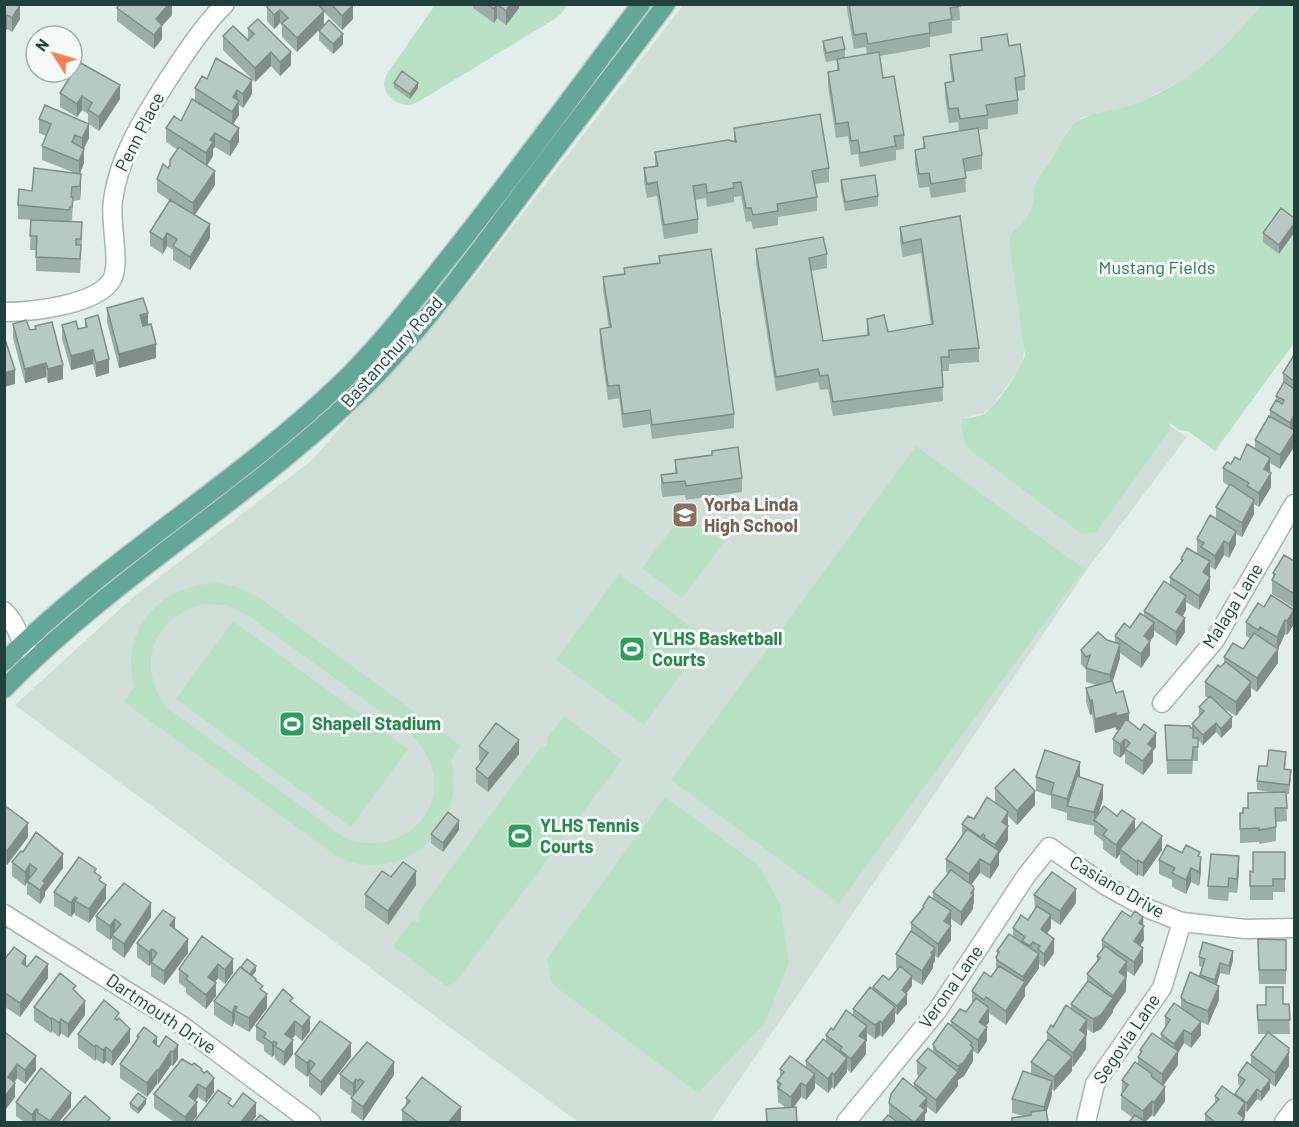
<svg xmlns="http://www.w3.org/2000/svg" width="1299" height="1127" viewBox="0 0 1299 1127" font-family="Barlow,sans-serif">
<rect width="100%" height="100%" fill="#e2eee9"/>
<path fill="#d0ded8" d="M683 5H1261L1230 42 1213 58 1182 81 1135 104 1081 118 1066 132 1053 157 1036 182 1032 211 1028 218 1011 233 1009 242 1025 345 1022 365 991 408 984 413 960 419 965 446 1147 411 1187 437 1088 568 711 1122H578L15 705 131 599 311 461 471 281Z"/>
<path fill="#b9e1c5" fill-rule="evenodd" d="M435 5H567L561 14 553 20 426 97C422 99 417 103 413 104 402 107 388 100 385 89 382 83 386 76 389 71Z
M1261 5H1294V343L1215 451 1188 431 1179 430 1170 423 1169 425 1172 427 1096 532 1082 534 965 446 960 419C967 418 977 417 984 414 995 408 1022 367 1025 355L1009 242 1011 233C1023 223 1031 217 1033 201 1034 195 1034 188 1036 183 1039 175 1047 167 1051 160 1059 148 1062 135 1073 125 1089 111 1117 111 1137 103 1194 80 1223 51 1261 5Z
M916 446 1084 569 839 903 671 780Z
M684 512 724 542 682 598 642 568Z
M619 574 707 638 644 725 556 660Z
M216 583C234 585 247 590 261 599L461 746 451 760C464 813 427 866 370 865 359 865 348 861 338 857L124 702 134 687C120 629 160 586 216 583ZM203 604 227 605 249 616 409 732C417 741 426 750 430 762 450 816 396 857 346 839L166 707C136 665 152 618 203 604Z
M233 621 408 749 351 827 176 699Z
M564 716 622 760 455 983 446 986 393 946 411 922 419 921 418 913 540 748 547 746V738Z
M665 797 758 865 780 904 789 962 765 1023 698 1093 552 984 547 959Z"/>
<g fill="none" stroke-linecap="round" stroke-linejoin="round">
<g stroke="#a4b7b1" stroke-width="21">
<path id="minor" d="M4 312C32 312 95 305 111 281 122 265 109 222 113 200 119 156 143 119 167 81 185 54 202 27 225 4
M4 611C19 625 17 639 30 654
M1162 703 1215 640 1294 504
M4 914 181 1025 311 1122
M846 1122 937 1011 1026 876 1049 847 1105 885 1144 907 1182 922 1245 929 1294 928
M1086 1122 1095 1084 1162 988 1182 922
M1284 1122 1294 1109"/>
</g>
<g stroke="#c1cac8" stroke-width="21">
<path id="major" d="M4 662C107 559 235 485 339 385 382 344 417 297 454 251 518 170 579 87 641 4
M4 689C108 582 239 505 348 403 413 343 464 270 517 200 566 134 617 70 666 4"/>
</g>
<use href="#minor" stroke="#fff" stroke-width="18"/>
<use href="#major" stroke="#63a797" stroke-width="18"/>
</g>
<path fill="#9dada7" d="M4 4H22L20 6V19L12 32 7 29 4 32Z
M172 4V15L162 26V39L154 49 117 21V8Z
M269 4 353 5V19L342 30 324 12 297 52 282 37V26L280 23 274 29 267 21V7Z
M473 4H519V8L506 25 497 18 494 23 473 8Z
M846 4H959L960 20 952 21V33L930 37V47L880 56 883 78 904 135V149L896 150V160L860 167 858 154 851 155 848 136 836 138 828 86V72L837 70V60L826 62 823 50V41L845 49V58L867 54 866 47 854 49Z
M248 28 291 65 280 76 271 66 255 82 223 50V36L248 40Z
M319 31 343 44 333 54 319 40Z
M981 38 1009 46 1025 76V90L1017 91 1018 100V114L988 119V129L978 130 982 155V169L965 172 966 192 931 198 929 187 919 188 915 164V150L923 148V137L959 131 958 122 949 123 945 96V83L952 81 950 69V55L981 50Z
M207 79 252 94 243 108 239 105V115L233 124 239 142 230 156 215 147 213 149V156L207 165 215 185 195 215 210 238 190 270 173 260V250L167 246 163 254 150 246V232L170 201 157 192V179L170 166V160L178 150 166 142V128L181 121 195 100V88Z
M394 83 418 88 410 99 394 88Z
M60 93 120 99 99 131 89 124V138L84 148V163L80 174 81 188 80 200 73 201 72 221 70 220V221L82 236 80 273 36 271V250H30L31 220 18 219V205L32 191 75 173 42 160V146L46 136 39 133V119L88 123V114L82 110 77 117 60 107Z
M734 128 829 168V182L815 184 817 197V211L778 217V225L753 229 751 221 746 222 741 196 734 197V202L707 207 706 198 695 200 698 219V233L664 239 657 196 647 198 644 182V168L655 167V152L734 141Z
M841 180 878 196V206L845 211 841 190Z
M1281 208 1279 254 1263 242V233Z
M960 216 979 348V362L949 364V371H942L943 401 833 416 828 389 820 390 818 382 776 391 756 263V249L827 254V268L811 271 823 341 867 335V319L888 332 931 325 921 253 903 257 900 241V227Z
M659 256 734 414V428L652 439 650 424 623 428 619 398 608 400 600 343V329L609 328 603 290V277L624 274V268L659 263Z
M107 308 148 324 156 358 119 368 107 322Z
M85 319 109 373 96 377 93 364 71 370 62 339V325L78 329 85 327Z
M13 324 30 330 35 329V326L63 379 48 383 46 377 25 383 13 338Z
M1294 355V429L1280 469 1270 463 1271 487 1259 507 1254 504V514L1242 537 1236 534V544L1229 558 1224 555 1215 570 1210 566V590L1199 610 1186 602V610L1183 616 1185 632 1176 646 1154 631V636L1150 641V655L1141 668 1120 653V658L1113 681 1116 693 1129 722 1156 747 1153 751V762L1143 775 1125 763V753L1120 758 1113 753V739L1119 729 1116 730V727L1095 733 1092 714 1090 715 1086 702V688L1096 685 1086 682V670L1081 664V650L1107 640 1115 642V636L1130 628 1144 616V611L1170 586V577L1181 562V559L1201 556 1197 553V539L1216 518V507L1229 486 1223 482V468L1240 460 1255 449V440L1270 417V410L1276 400V396L1283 385V373Z
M712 451 742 478V492L686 500 685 495 663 497 661 489V475L675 473V460L712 455Z
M1294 561V624L1287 635 1285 634 1278 649V663L1257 692 1251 688V696L1236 716 1220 706 1232 727 1221 738 1216 732 1203 745 1198 740V761H1193L1192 774H1167L1165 725 1192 728V724L1199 716V707L1208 698 1205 696V682L1224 663V657L1243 649 1250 638 1246 636V622L1264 607 1294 609V608L1272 594V580L1273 577V573Z
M479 746 519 754 488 792 476 783V769L481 762 479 760Z
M1286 761 1285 769 1291 779 1289 794H1286L1287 821 1276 822V841L1259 844V842L1240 843V813H1243L1248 808 1271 792 1257 790V781L1267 766Z
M1080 776 1079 777 1103 799 1098 814 1135 831 1162 850 1143 877 1138 874 1137 876 1120 863V854L1116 859 1103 849V841L1094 834V826L1067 820V812V813L1051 808V796L1036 791V777Z
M995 788 1035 805 1017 825 1008 816V840L999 854V865L990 879 980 873 971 885 974 903 973 905V909L961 926 951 919V940L938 958 935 956V961L933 964V968L922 985 912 979V986L906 994 907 1004 897 1015 895 1013V1021L882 1037 880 1035 875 1039 867 1033V1040L866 1042V1054L851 1073 847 1069V1072L834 1089 832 1087 828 1093 815 1083V1088L806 1100 801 1097 794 1107 786 1108 778 1102 777 1081 780 1077V1069L806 1067V1061L826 1041V1035L853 1015V1009L873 989V987L889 980 898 969 896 968V954L911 931V923L923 909V906L933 899V892L949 874 946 872V859L962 835V824L974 819 995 802Z
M4 805 28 837 7 865 4 863Z
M459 830 443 852 431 843V834Z
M1285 852V892H1273V900H1250V871L1253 872Z
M1182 853 1200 856 1201 871 1199 886 1191 882 1186 894 1172 887V880L1159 874V860Z
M12 862 63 868 45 892V896L40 904 27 894V882L25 886 12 876Z
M1239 870 1237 893 1229 892 1228 901 1208 899V886Z
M96 873 101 882 106 899 89 923 75 915V912L71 917 54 906V892Z
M391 877 416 885 388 925 365 908V894Z
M1034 895 1076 903 1060 925 1051 919V928L1047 933 1054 953 1044 967 1039 964V968L1025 988V996L1006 1025 989 1013V1022L986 1026 987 1041 978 1054 973 1051V1061L964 1076 958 1080V1086L936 1114 927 1107V1112L925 1114V1122H882L889 1116V1103L914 1087V1083L920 1077 917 1075V1061L933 1052V1044L951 1026V1021L966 1012 972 1004V991L991 977 996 970V957L997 955V951L1013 936V928L1028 920 1035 909Z
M96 916 151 917 124 958 112 949V938L110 940 96 930Z
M1143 926 1144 940 1140 946 1143 962 1134 976 1127 971 1126 991 1113 1009V1012L1101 1029 1093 1033 1087 1029 1086 1049 1073 1067 1072 1066V1071L1054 1091 1052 1089V1095L1046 1113 1048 1122H1012V1118L1024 1116 1012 1113V1099L1031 1074V1062L1047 1040V1032L1071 1009V1004L1087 982V974L1097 961V956L1102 950V940Z
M175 929 188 953 164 985 151 976V964L149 966 137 957V943Z
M202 936 233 973 225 984 218 978 215 982 216 996 206 1009 186 993V988L179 983V969Z
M1258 939 1286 940V984H1259Z
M1199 957 1233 960 1229 975 1220 973 1217 985 1219 1000 1208 1025 1201 1022V1035L1191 1048 1184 1043 1178 1053V1065L1163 1086 1165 1101 1154 1117 1152 1115 1145 1122 1133 1118 1121 1109 1122 1080 1138 1064V1057L1140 1053V1050L1161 1039V1034L1165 1028V1016L1181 1008V997L1200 977 1202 967 1199 966Z
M4 960 26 966 48 978 20 1017 4 1006Z
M256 971 252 976 263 991 267 1008 249 1032 235 1024V1020L232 1027 214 1015V1001Z
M293 1004 310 1031 302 1041 295 1035 292 1039 293 1054 284 1066 275 1059V1056L274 1055 272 1057 264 1051V1045L256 1040V1026Z
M1289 1004 1290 1034H1270L1289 1048V1066L1275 1087 1270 1083V1089L1261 1101 1257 1099 1247 1112 1245 1111 1244 1122H1205V1114L1215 1103V1096L1235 1095V1094L1240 1086 1238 1084V1075L1251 1066V1055L1266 1034H1258L1257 1005Z
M34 1007 85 1015 68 1038 61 1033 59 1037 52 1031 51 1033 34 1021Z
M119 1018 130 1042 112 1066 106 1061 103 1064 96 1059 95 1061 78 1048V1034Z
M4 1035 36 1070 25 1084 17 1078 15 1082V1097L6 1109 4 1107Z
M137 1036 159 1047 166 1036 178 1059 173 1066 171 1065 158 1084H157L147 1097 120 1078V1064L137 1040Z
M295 1054 351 1057 321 1096 309 1086V1075L307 1077 295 1068Z
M192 1065 202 1071 214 1092 206 1103 198 1097 195 1101 197 1116 192 1122H174L154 1108V1094Z
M340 1074 394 1075 363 1121 351 1112 352 1097 340 1088Z
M406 1098 461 1121 460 1122H402V1110L406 1106Z
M16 1102 71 1107 59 1122H24L16 1116Z
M130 1103 146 1104 138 1114 130 1108Z"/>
<path fill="#808d88" d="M19 4H22L20 6V19L12 32V18Z
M169 4H172V15L162 26V39L154 49V35L156 19Z
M497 4V18L494 23V9Z
M511 4H519V8L506 25V11Z
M353 5V19L342 30V16Z
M280 10V23L274 29V15Z
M324 11V25L297 52V38Z
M7 15V29L4 32V18Z
M343 34V44L333 54V44Z
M271 52V66L255 82V68Z
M291 52V65L280 76V62Z
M252 80V94L243 108V94Z
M418 83V88L410 99V94Z
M120 85V99L99 131V117Z
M237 90 239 115 232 126 233 97Z
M82 96V110L77 117V104Z
M89 124V138L82 152V138Z
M239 128V142L230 156V142Z
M215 133V147L213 149V156L206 167V153L210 140Z
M84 149V163L79 175V161Z
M215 171V185L193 217V203Z
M81 174V188L80 200V186Z
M210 224V238L190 270V257Z
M1294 224V233L1279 254V245Z
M167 233V246L163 254V240Z
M148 313V327L140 329V315Z
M156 344V358L119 368V354Z
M93 350V364L71 370V356Z
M109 359V373L96 377V363Z
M46 363V377L25 383V369Z
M63 365V379L48 383V369Z
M15 370V384L4 387V373Z
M1294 415V429L1290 437V423Z
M1294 433V447L1280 469V455Z
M1270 458V472L1264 469Z
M1271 473V487L1259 507V493Z
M1254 500V514L1242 537V523Z
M1236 531V544L1229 558V544Z
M1224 541V555L1215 570V556Z
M1210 561V575L1203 586V572Z
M1210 577V590L1199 610V596Z
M1186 596V610L1176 626V612Z
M1294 610V624L1287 635V621Z
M1185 618V632L1176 646V632Z
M1285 620V634L1277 651V637Z
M1154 623V636L1150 641V655L1141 668V654L1144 636Z
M1120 644V658L1110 689V675Z
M1278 649V663L1257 692V678Z
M1251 682V696L1236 716V702Z
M1092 700V714L1090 715V701Z
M1116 713V727L1095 733V719Z
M1129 713V727L1116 730V716Z
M1232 717V727L1221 738V729Z
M1216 723V732L1203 745V735Z
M1156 733V747L1153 751V762L1143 775V761L1148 744Z
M1125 739V753L1120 758V744Z
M519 740V754L488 792V779Z
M1080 762V776L1069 806H1067V813V799Z
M1103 785V799L1096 821 1094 820V812Z
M1035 791V805L1017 825V811Z
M1008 812V826L1002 822Z
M1135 819V833L1120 849V854L1116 859V845Z
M459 821V830L443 852V843Z
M28 823V837L7 865V851Z
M1008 826V840L999 854V865L990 879V865L995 857V845Z
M1162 836V850L1143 877V863Z
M63 854V868L45 892V896L40 904V890L43 881Z
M1239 856V870L1237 893V879Z
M1201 857V871L1199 886V872Z
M980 859V873L969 888V874Z
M1138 860V874L1137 876V862Z
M30 864V878L25 886V872Z
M1191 868V882L1186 894V880Z
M416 871V885L388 925V911Z
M106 885V899L89 923V909Z
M974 889V903L973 905V909L961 926V912Z
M1076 889V903L1060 925V911Z
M75 897V912L71 917V903Z
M151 903V917L124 958V944Z
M951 911V925L944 935V921Z
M1051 915V928L1041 942V929Z
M1143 917 1144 940 1134 955V941L1139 923Z
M175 918V932L170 925Z
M115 919V933L112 935V938L110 940V926Z
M951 926V940L938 958V944Z
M188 939V953L164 985V971Z
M1054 939V953L1044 967V954Z
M935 948V961L933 964V968L922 985V971Z
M1143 948V962L1134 976V962Z
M152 949V963L151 962V964L149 966V952Z
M1233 951V960L1229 975V966Z
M1039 954V968L1025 988V996L1006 1025V1011L1023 985V977Z
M26 956V970L22 963Z
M233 959V973L225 984V970Z
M1127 962V976L1119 986V972Z
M1220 963V973L1215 989V980Z
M48 964V978L20 1017V1003Z
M218 964V978L208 991V977Z
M256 966V971L249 980V976Z
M912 976V986L902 999V990Z
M1126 977V991L1113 1010V996Z
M216 983V996L206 1009V995Z
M1219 986V1000L1208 1025V1011Z
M267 994V1008L249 1032V1018Z
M907 994V1004L897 1015V1006Z
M1113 998V1012L1101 1029 1093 1033V1019Z
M85 1001V1015L68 1038V1024Z
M235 1006V1020L232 1027V1013Z
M895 1007V1021L882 1037V1023Z
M989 1008V1022L979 1035V1022Z
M310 1017V1031L302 1041V1027Z
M52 1018V1031L51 1033V1019Z
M61 1019V1033L59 1037V1023Z
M1087 1020V1034L1080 1044V1030Z
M295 1021V1035L285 1048V1034Z
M880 1021V1035L875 1039V1025Z
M1201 1022V1035L1191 1048V1034Z
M867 1026V1040L866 1042V1054L851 1073V1059L859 1036Z
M987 1027V1041L978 1054V1040Z
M130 1029V1042L112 1066V1052Z
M1184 1030V1043L1178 1053V1065L1162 1087V1074L1174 1056V1044Z
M1086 1035V1049L1073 1067V1053Z
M157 1037V1051L153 1042Z
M293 1040V1054L284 1066V1052Z
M274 1041V1055L272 1057V1043Z
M351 1043V1057L321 1096V1082Z
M972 1043 973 1061 964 1076 958 1080V1086L936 1114V1100L958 1073V1066Z
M96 1045V1059L95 1061V1047Z
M178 1045V1059L173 1066V1052Z
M106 1047V1061L103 1064V1050Z
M1289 1048V1066L1275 1087V1073Z
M171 1051V1065L158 1084V1071Z
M36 1056V1070L25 1084V1070Z
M1072 1057V1071L1054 1091V1077Z
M847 1058V1072L834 1089V1075Z
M310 1060V1073L309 1072V1075L307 1077V1063Z
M394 1062V1075L363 1121V1107Z
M17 1064V1078L8 1091V1077Z
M157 1070V1084L147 1097V1083Z
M832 1073V1087L828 1093V1079Z
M815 1074V1088L806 1100V1086Z
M214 1078V1092L206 1103V1089Z
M356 1079V1093L353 1098V1084Z
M1270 1080V1089L1261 1101V1092Z
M1052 1081V1095L1044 1121V1107Z
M15 1083V1097L6 1109V1095Z
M801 1083V1097L791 1111V1097Z
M198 1084V1097L189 1110V1096Z
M1165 1087V1101L1154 1117V1103Z
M1257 1089V1099L1247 1112V1103Z
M71 1093V1107L59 1122H50V1121Z
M927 1098V1112L925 1114V1122H915L920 1106Z
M146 1099V1104L138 1114V1109Z
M1152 1101V1115L1145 1122H1143V1111Z
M197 1102V1116L192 1122H185V1117Z
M256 1103V1117L252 1122H241Z
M1245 1103V1117L1241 1122 1238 1113Z
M461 1107V1121L460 1122H449Z
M36 1109V1122H32V1115Z"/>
<path fill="#b7c9c2" stroke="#808d88" stroke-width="1.5" d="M4 4H19L20 5 12 18 7 15 4 18Z
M119 4H169L156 19 162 25 154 35 117 8Z
M269 4H318L324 11 297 38 282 23 288 18 280 10 274 15 267 7Z
M331 4H353V5L342 16Z
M487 4H497L494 9Z
M497 4H511L506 11Z
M849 4H959L960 6 950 8 952 19 929 23 930 33 868 44 866 33 854 35Z
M258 19 291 52 280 62 271 52 255 68 223 36 233 26 248 40 254 34 248 28Z
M329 20 343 34 333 44 319 31Z
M1007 34 1009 46 1020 44 1025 76 1015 78 1018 100 986 105 988 115 960 119 958 108 949 109 945 83 954 81 950 55 982 50 981 38Z
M842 37 845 49 826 53 823 41Z
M879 52 883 78 894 76 904 135 894 136 896 146 860 153 858 140 851 141 848 122 836 124 828 72 839 70 837 59Z
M216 58 252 80 243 94 237 90 233 97 239 101 232 112 195 88 202 76 207 79Z
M79 62 120 85 99 117 88 110 92 103 82 96 77 104 60 93Z
M402 71 418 83 410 94 394 83Z
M192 99 239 128 230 142 215 133 210 140 213 142 206 153 166 128 174 116 181 121Z
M45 105 89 124 82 138 75 135 72 142 84 149 79 161 42 146 51 124 39 119Z
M820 114 829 168 812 171 817 197 777 204 778 211 753 215 751 208H746L741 182 733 183 734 188 707 193 706 184 693 186 698 219 664 225 657 182 647 184 644 168 658 166 655 152 728 140 736 142 734 128Z
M978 128 982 155 963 159 966 178 931 184 929 173 919 174 915 150 925 148 923 137Z
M179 147 215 171 193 203 157 179 163 164 168 168 170 165V160Z
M34 168 81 174 80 186 72 187 71 197H73L72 207H70L69 210 18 205 19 189 32 191Z
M875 175 878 196 845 202 841 180Z
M170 200 210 224 190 257 173 246 177 239 167 233 163 240 150 232Z
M1281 208 1294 218V224L1279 245 1263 233Z
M960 216 979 348 949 350V357H941L943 387 833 402 828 375 820 376 818 369 776 377 756 249 823 237 827 254 809 258 823 341 869 335 867 319 884 315 888 332 933 324 921 239 903 243 900 227Z
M31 220 82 222 81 239H76V245H81L80 259 36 257 37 236H30Z
M711 249 734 414 652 425 650 410 623 414 619 385 608 386 600 329 611 327 603 277 625 274 624 268 660 263 659 256Z
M143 298 148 313 140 315 143 326 151 324 156 344 119 354 107 308Z
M98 315 109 359 96 363 93 350 71 356 62 325 76 321 78 329 87 327 85 319Z
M26 320 30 330 36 329 35 326 52 322 63 365 48 369 46 363 25 369 13 324Z
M4 336 15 370 4 373Z
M1294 355V381L1283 373Z
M1284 382 1294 389V415L1290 423 1270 410 1276 400 1282 404 1284 400 1276 396Z
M1269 416 1294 430V433L1280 455 1255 440Z
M1247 444 1270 458 1264 469 1271 473 1259 493 1247 486 1249 483 1223 468 1227 462 1231 464 1235 457 1240 460Z
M738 447 742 478 686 486 685 481 663 483 661 475 677 473 675 460 712 455V451Z
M1230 484 1254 500 1242 523 1216 507Z
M1210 515 1236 531 1229 544 1224 541 1215 556 1201 547 1204 543 1197 539Z
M1187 548 1210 561 1203 572 1210 577 1199 596 1170 577 1183 560 1181 559Z
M1284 555 1294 561V594L1272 580 1275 574 1273 573Z
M1164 581 1186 596 1176 612 1185 618 1176 632 1144 611Z
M1271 595 1294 610 1287 621 1285 620 1277 637 1260 627 1258 630 1246 622 1258 603 1264 607Z
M1140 613 1154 623 1144 636 1150 641 1141 654 1115 636 1124 623 1130 628Z
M1098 632 1107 640 1120 644 1110 675 1086 668 1090 655 1086 657 1081 650Z
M1254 633 1278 649 1257 678 1224 657 1233 643 1243 649Z
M1226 662 1251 682 1236 702 1205 682 1218 665 1220 667Z
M1112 681 1116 693 1123 691 1129 713 1116 716V713L1095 719 1092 700 1090 701 1086 688Z
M1210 696 1232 717 1221 729 1216 723 1203 735 1192 724 1204 711 1199 707Z
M1126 719 1140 730 1144 724 1156 733 1148 744 1153 748 1143 761 1125 749 1130 743 1125 739 1120 744 1113 739Z
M496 723 519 740 488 779 476 769 488 753 479 746Z
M1165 725 1190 726V728H1193V738H1198V747H1193L1192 760H1167Z
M1045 750 1080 762 1067 799 1051 794 1054 783 1036 777Z
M1269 750 1286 752 1284 769 1291 770 1289 785 1257 781 1259 766H1267Z
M1014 769 1035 791 1017 811 995 788Z
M1077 776 1103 785 1094 812 1067 806Z
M1286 792 1287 808H1275L1276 827 1259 830V828L1240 829V813H1243V808H1248V793Z
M987 797 1008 812 1002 822 1008 826 995 845 984 838 985 836 983 834 981 837 962 824 968 816 974 819Z
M4 805 28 823 7 851 4 849Z
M1104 806 1117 816 1122 810 1135 819 1116 845 1103 835 1107 830 1094 820Z
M448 812 459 821 443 843 431 834Z
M1142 822 1162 836 1143 863 1138 860 1137 862 1120 849Z
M967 829 999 851 990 865 980 859 969 874 946 859Z
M36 832 63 854 43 881 45 883 40 890 27 881 37 869 30 864 25 872 12 862 21 851 23 852Z
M1167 845 1182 853 1186 845 1200 852 1198 856 1201 857 1199 872 1191 868 1186 880 1172 873 1175 868 1159 860Z
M1253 852H1285V879H1273V886H1250V871L1253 872Z
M1211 854 1239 856 1237 879 1229 878 1228 887 1208 886Z
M79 857 96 869 94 872 101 877 99 880 106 885 89 909 75 901 77 898 75 897 71 903 54 892Z
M403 862 416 871 388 911 365 894 382 871 391 877Z
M951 870 973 886 974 889 971 893 973 895 961 912 933 892Z
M1052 872 1076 889 1060 911 1034 895Z
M124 883 151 903 124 944 112 935 121 924 115 919 110 926 96 916Z
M929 896 951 911 944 921 951 926 938 944 911 923 924 907 923 906Z
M1037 906 1051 915 1041 929 1054 939 1044 954 1038 949 1040 946 1033 942 1030 946 1022 941 1025 937 1013 928 1021 915 1028 920Z
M163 910 175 918 170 925 188 939 164 971 151 962 157 953 152 949 149 952 137 943Z
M1122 911 1131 917 1135 911 1143 917 1139 923 1144 926 1134 941 1143 948 1134 962 1102 940Z
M911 931 935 948 931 953 933 954 922 971 896 954Z
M1009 934 1039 954 1023 977 997 960 996 957 999 952 997 951Z
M202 936 233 959 225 970 218 964 208 977 216 983 206 995 186 979 188 976 179 969Z
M1258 939 1286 940V970H1259Z
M1203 942 1233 951 1229 966 1220 963 1215 980 1200 975 1205 959 1199 957Z
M1105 946 1127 962 1119 972 1126 977 1113 996 1087 974 1100 958 1097 956Z
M14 947 26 956 22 963 27 967 36 956 48 964 20 1003 4 992V960Z
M247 959 256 966 250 974 241 967Z
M900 966 912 976 902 990 907 994 897 1006 873 987 883 975 889 980Z
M999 966 1025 982 1006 1011 986 997 984 1000 972 991 984 972 991 977Z
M240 967 256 979 255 980 263 986 260 989 267 994 249 1018 235 1011 237 1007 235 1006 232 1013 214 1001Z
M1190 972 1219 986 1208 1011 1186 1002 1181 997Z
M60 973 76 986 73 989 85 1001 68 1024 61 1019 59 1023 52 1018 51 1019 34 1007Z
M1088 981 1113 998 1101 1015 1093 1019 1071 1004Z
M870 987 895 1007 882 1023 880 1021 875 1025 853 1009Z
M1266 987H1283V1004H1289L1290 1020H1258L1257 1005H1266Z
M283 989 293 998 290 1001 310 1017 302 1027 295 1021 285 1034 293 1040 284 1052 275 1046 277 1043 274 1041 272 1043 264 1037 266 1033 256 1026Z
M976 998 989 1008 979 1022 987 1027 978 1040 951 1021 960 1009 966 1012Z
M104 1000 119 1013 115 1019 117 1020 119 1018 130 1029 112 1052 106 1047 103 1050 96 1045 95 1047 78 1034Z
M1174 1003 1201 1022 1191 1034 1184 1030 1174 1044 1161 1034 1170 1020 1165 1016Z
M1066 1005 1087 1020 1080 1030 1086 1035 1073 1053 1047 1032 1051 1025 1053 1027Z
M846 1010 867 1026 859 1036 866 1040 851 1059 840 1050 842 1047 826 1035 831 1028 833 1030Z
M320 1021 351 1043 321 1082 309 1072 315 1064 310 1060 307 1063 295 1054Z
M948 1023 972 1043 970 1045 973 1048 964 1062 958 1066 936 1050 933 1044Z
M144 1027 157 1037 153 1042 159 1047 166 1036 178 1045 173 1052 171 1051 158 1071 157 1070 147 1083 120 1064 139 1037 137 1036Z
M1268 1032 1289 1048 1288 1050 1289 1052 1275 1073 1251 1055Z
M6 1033 36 1056 25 1070 17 1064 8 1077 15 1083 6 1095 4 1094V1035Z
M1152 1033 1178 1051 1162 1074 1138 1057 1142 1051 1140 1050Z
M823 1039 847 1058 834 1075 832 1073 828 1079 806 1061Z
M1048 1039 1072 1057 1054 1077 1031 1062Z
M367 1042 394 1062 363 1107 351 1098 364 1082 360 1079 358 1081 356 1079 353 1084 340 1074Z
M928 1048 958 1072 936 1100 914 1083 926 1068 917 1061Z
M790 1056 815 1074 806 1086 801 1083 791 1097 778 1088 781 1084 777 1081 784 1072 780 1069Z
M182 1059 192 1065 194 1063 202 1069 201 1070 204 1073 207 1071 214 1078 206 1089 198 1084 189 1096 197 1102 185 1117 154 1094Z
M1135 1062 1152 1074 1151 1076 1165 1087 1154 1103 1152 1101 1143 1111 1121 1095 1128 1085 1122 1080Z
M1247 1062 1270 1080 1261 1092 1257 1089 1247 1103 1235 1094 1245 1080 1238 1075Z
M41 1068 71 1093 50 1121 37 1112 38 1110 36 1109 32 1115 16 1102Z
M1023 1071 1052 1081 1044 1107 1012 1099Z
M422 1077 461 1107 449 1122H418L402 1110 410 1101 406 1098Z
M903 1078 927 1098 920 1106 925 1110 915 1122H914L889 1103 891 1094Z
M1222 1086 1245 1103 1238 1113 1244 1118 1241 1122H1215L1205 1114 1219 1099 1215 1096Z
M218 1090 231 1099 228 1103 233 1107 243 1093 256 1103 241 1122H194Z
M138 1093 146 1099 138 1109 130 1103Z
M85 1096 110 1118 107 1122H62Z
M796 1107 797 1122H767L766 1109Z
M1046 1110 1048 1122H1012V1118L1031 1115V1112Z
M260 1115 270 1122H254Z
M888 1115 897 1122H882Z
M1135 1115 1146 1122H1129Z"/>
<defs>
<g id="school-square" transform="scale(1.35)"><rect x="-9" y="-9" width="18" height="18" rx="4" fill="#8d6e63" stroke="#f4faf7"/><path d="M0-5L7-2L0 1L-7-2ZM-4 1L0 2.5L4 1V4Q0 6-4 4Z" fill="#fff"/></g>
<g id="stadium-square" transform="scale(1.35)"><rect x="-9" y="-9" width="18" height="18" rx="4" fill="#2e9e5b" stroke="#f4faf7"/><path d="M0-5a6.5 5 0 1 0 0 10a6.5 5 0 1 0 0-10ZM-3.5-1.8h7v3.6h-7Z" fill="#fff"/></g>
</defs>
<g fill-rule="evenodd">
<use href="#school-square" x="685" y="515"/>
<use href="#stadium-square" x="632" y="649"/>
<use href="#stadium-square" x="292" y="724"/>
<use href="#stadium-square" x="520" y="836"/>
</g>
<g text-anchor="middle" stroke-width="6" stroke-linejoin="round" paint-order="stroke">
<g font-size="18" fill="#204139" stroke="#f4faf7">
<text transform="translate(140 132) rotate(-63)" y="6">Penn Place</text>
<text transform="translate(392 352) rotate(-48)" y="6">Bastanchury Road</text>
<text transform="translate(1233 606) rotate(-58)" y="6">Malaga Lane</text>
<text transform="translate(1117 887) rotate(30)" y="6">Casiano Drive</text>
<text transform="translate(951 987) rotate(-55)" y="6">Verona Lane</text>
<text transform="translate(161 1014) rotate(34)" y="6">Dartmouth Drive</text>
<text transform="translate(1127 1039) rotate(-56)" y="6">Segovia Lane</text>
</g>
<g font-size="18" fill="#277c49" stroke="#f4faf7">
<text x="1157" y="274">Mustang Fields</text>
</g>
<g font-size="18" font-weight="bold" fill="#785e54" stroke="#f4faf7" text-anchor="start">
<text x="704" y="511">Yorba Linda<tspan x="704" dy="21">High School</tspan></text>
</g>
<g font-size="18" font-weight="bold" fill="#27864d" stroke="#f4faf7" text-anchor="start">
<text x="652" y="645">YLHS Basketball<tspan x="652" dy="21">Courts</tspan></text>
<text x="312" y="730">Shapell Stadium</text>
<text x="540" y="832">YLHS Tennis<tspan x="540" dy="21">Courts</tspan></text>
</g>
</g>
<rect width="1299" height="1127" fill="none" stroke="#204139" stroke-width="12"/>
<g transform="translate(54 54) rotate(307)"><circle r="28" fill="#f4faf7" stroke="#9fb0ab" stroke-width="1.5"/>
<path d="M0-4.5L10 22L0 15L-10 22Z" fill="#fe7e50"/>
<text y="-9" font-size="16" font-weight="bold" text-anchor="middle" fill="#204139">N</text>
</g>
</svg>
